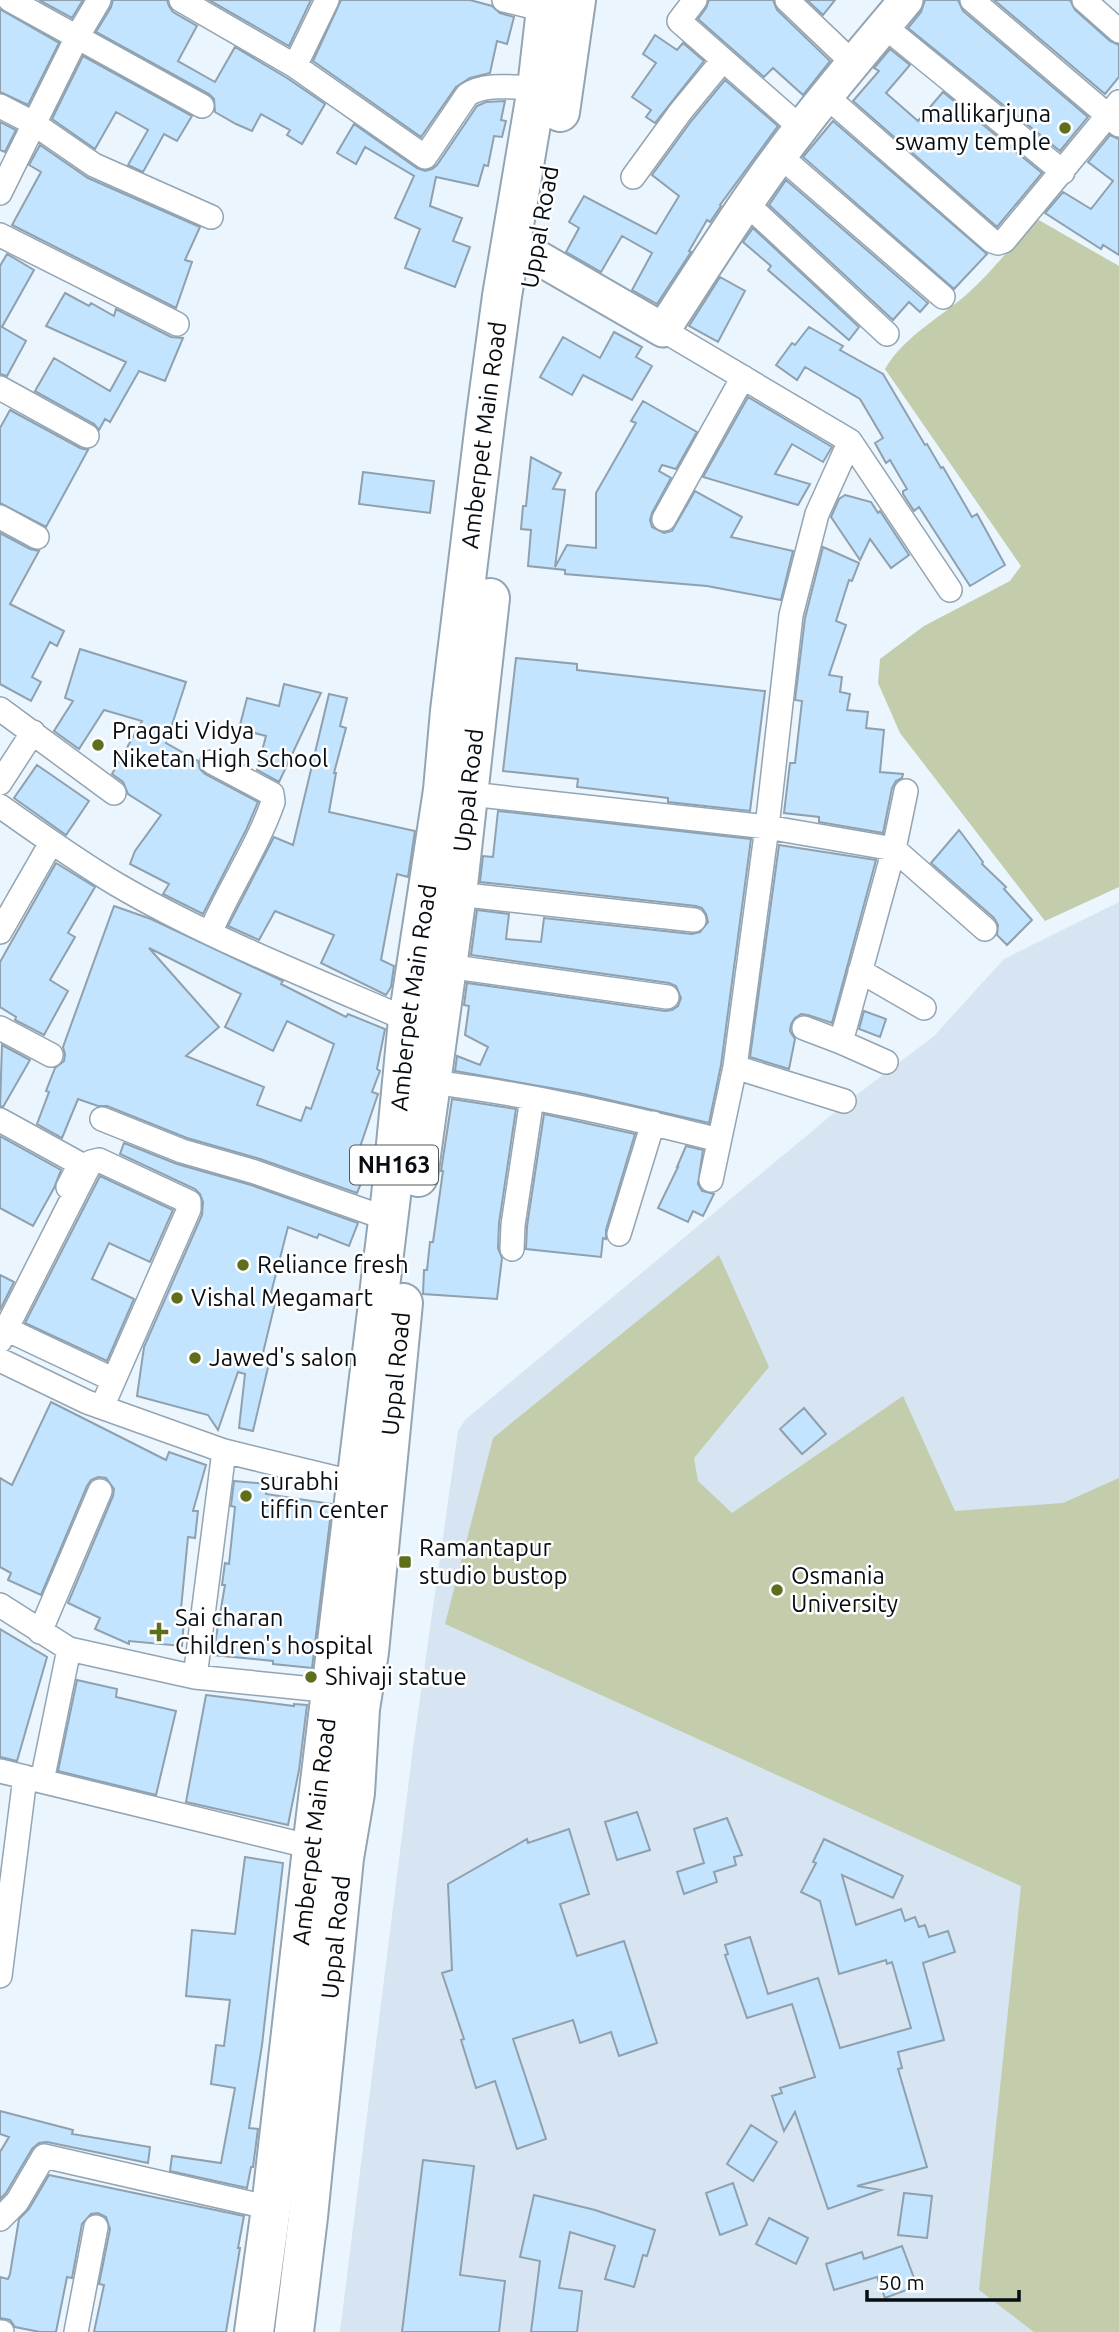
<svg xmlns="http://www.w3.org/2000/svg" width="1119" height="2332" viewBox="0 0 1119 2332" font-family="Ubuntu,sans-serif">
<rect width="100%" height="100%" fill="#eaf5fe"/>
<path fill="#d6e5f1" d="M1119 902V2332H340L413 1748 458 1431 465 1420 846 1103 934 1036 1004 959Z"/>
<path fill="#c3ccab" d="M1037 219 1119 266V887L1045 921 900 733 878 683 880 659 924 626 1010 581 1021 566 885 369C904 337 938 319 966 295 991 273 1013 244 1037 219Z
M719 1255 769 1367 694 1458 698 1481 732 1513 903 1396 955 1511 1063 1503 1119 1478V2332H1034L979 2290 1021 1886 445 1624 493 1438Z"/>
<path fill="#c2e4fe" stroke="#8fa0ae" stroke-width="2" fill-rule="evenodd" d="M39 0H83L72 18Z
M113 0H167L169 6 173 12 197 26 178 61 215 82 235 47 287 78 325 104 302 144 287 135 290 130 261 114 252 131 236 124 215 112 214 99 209 94 96 32 111 7Z
M209 0H311L289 46Z
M341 0H470L492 6 500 13 514 17 507 44 497 41 490 73 470 78 456 87 421 137 313 61Z
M709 0H773L777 10 830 61 803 95 773 68 764 77 698 19 706 8Z
M807 0H835L823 15Z
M925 0H958L963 11 1088 117 1060 151 908 28 921 12Z
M994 0H1070L1075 10 1110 41 1119 45V77L1105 94Z
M0 9 59 43 28 105 0 92Z
M655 35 677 50 683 43 704 61 655 123 646 117 651 110 632 97 656 63 643 54Z
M890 49 910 65 886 93 918 121 943 92 1042 173 997 227 853 101 879 71 874 68Z
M83 56 192 116 177 141 164 134 143 172 128 165 148 130 116 112 95 149 52 119Z
M725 80 778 126 720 205 721 206 710 222 707 220 689 251 691 252 657 304 632 290 652 253 622 236 601 272 566 252 579 228 569 222 584 196 656 234 679 196 652 175 692 120Z
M505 101 501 120 506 121 502 137 494 136 488 166 484 165 478 186 436 177 430 206 462 218 453 241 470 247 455 287 405 268 420 229 395 218 414 176 365 147 356 164 337 153 354 124 417 168 425 171 432 169 437 165 477 106 486 102Z
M833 121 987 254 954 289 803 157Z
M0 122 16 130 5 152 0 150Z
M1110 135 1119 139V255L1103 245 1101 249 1045 213 1063 192 1091 209 1113 181 1088 162Z
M40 145 88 178 200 227 185 260 192 262 176 308 12 225 41 172 29 165Z
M786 180 928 303 920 312 909 302 893 320 769 205Z
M753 228 859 327 849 340 768 270 771 266 743 242Z
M7 254 34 270 2 327 26 341 7 376 0 374V266Z
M720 277 745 291 718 342 689 326Z
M65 293 89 306 91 303 114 316 116 309 171 337 183 338 165 381 139 371 110 422 105 419 99 430 94 424 35 391 54 358 110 391 126 362 46 326Z
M809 327 843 346 840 350 883 374 925 445 927 444 941 468 943 467 972 517 977 514 1005 565 970 586 919 507 914 511 903 494V491L907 489 890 460 886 463 875 443 883 438 860 399 805 367 797 380 776 365 792 343 795 345Z
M614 332 642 347 636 357 652 366 632 400 583 375 572 395 540 377 563 337 600 358Z
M748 397 832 447 823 462 792 444 775 474 810 484 798 505 703 477Z
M643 401 697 432 676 469 662 465 659 471 671 478 652 513 650 520 652 527 664 533 672 531 695 491 742 517 731 537 793 551 781 600 707 586 565 574V570L528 566 531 530 521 529 523 506H526L531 457 561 473 553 489 565 490 555 567 567 545 596 548V493L636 423 631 421Z
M10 410 80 448 88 450 46 527 0 503V428Z
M363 472 434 481 430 513 359 504Z
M845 495 871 502 878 513 880 511 909 555 891 568 870 539 860 560 831 517 839 499Z
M0 533 30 549 39 551 10 604 64 631 57 646 50 642 32 677 41 682 31 701 0 684Z
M823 547 859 563 852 581 849 580 836 621 846 625 829 675 842 677 840 692 850 694 847 710 868 712 866 728 884 730 880 772 903 774 902 778 896 781 892 788 883 833 819 822V817L784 813 790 763H795L802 701 795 700 805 618Z
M80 649 186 682 166 743 198 761 200 769 205 774 258 802 246 830 203 914 163 894 169 884 130 864 135 851 161 815 128 794 123 782 112 774 142 721 104 710 79 749 54 731 73 701 65 698Z
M516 658 577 664V670L765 691 750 811 668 802V798L577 787 578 779 503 771Z
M284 684 321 693 279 782 257 770 266 736 239 729 247 698 279 706Z
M329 694 347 698 340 726 346 728 334 773H336L329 812 415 831 408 877 397 874 381 960 394 966 391 987 386 995 321 963 334 935 275 911 259 940 228 926 274 837 293 845Z
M37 765 89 801 66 835 14 798Z
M498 811 751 839 721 1065 709 1123 579 1093 455 1071 457 1056 480 1065 488 1047 465 1035 469 1006 464 1005 467 983 665 1011 672 1010 678 1006 681 998 676 986 669 983 471 955 477 910 509 914 506 939 541 942 544 918 692 934 700 932 708 922 706 914 702 908 696 906 480 882 483 856 493 857Z
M959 830 983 862 982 864 1006 887 1004 889 1032 920 1007 945 997 935 998 925 994 918 931 863Z
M779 845 876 860 832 1023 808 1015 801 1014 795 1018 791 1024 790 1031 795 1039 789 1069 750 1057Z
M56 863 95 887 68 933 75 937 50 980 68 991 44 1035 15 1020 16 1017 0 1007V962Z
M114 906 151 919 283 981 281 984 346 1017 348 1014 385 1029 377 1069 380 1071 372 1092 378 1094 358 1153 367 1157 358 1180 362 1181 357 1193 260 1159 187 1138 107 1106H98L78 1099 62 1138 37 1124 49 1092 46 1091 55 1068 64 1061 65 1054 63 1047ZM149 948 241 994 225 1027 273 1051 287 1021 334 1044 311 1109 306 1107 301 1121 257 1105 264 1087 186 1056 219 1027Z
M864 1011 886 1019 880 1037 859 1029Z
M2 1045 30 1060 3 1107 0 1106Z
M452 1099 516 1109 499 1223 498 1248 502 1258 497 1299 423 1294 424 1270H427L430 1242H433L443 1171H441Z
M544 1114 635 1134 606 1230V1239L603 1238 601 1257 526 1249 527 1226Z
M0 1136 61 1170 54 1188 33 1226 0 1208Z
M124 1143 177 1164 251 1185 358 1223 349 1246 319 1234 317 1238 288 1227 271 1293 277 1295 262 1357 270 1359 253 1431 239 1428 245 1374 238 1372 218 1430 208 1415 137 1396 144 1347 202 1215 203 1202 200 1194 195 1189 120 1154Z
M686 1146 703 1150 698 1184 702 1191 714 1194 703 1216 693 1211 688 1222 658 1208 678 1167H677Z
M100 1176 173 1210 150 1262 109 1243 92 1279 134 1299 107 1361 25 1323Z
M0 1275 14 1282 0 1310Z
M51 1402 166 1460 169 1452 206 1465 193 1511H198L195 1538 188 1537 180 1619H184L182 1646 129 1641V1644L95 1629 100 1618 68 1603 113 1496 114 1489 106 1478 98 1477 91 1480 87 1486 41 1595 8 1580 11 1573 0 1567V1478L12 1485Z
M804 1408 826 1434 802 1454 780 1429Z
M234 1481 267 1484 266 1494 332 1504 312 1668 273 1664V1661L213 1655 225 1585H222L225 1563 229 1564 235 1507 231 1506Z
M0 1629 47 1657 17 1761 0 1757Z
M77 1680 117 1689 116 1697 176 1711 156 1795 58 1771Z
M206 1695 294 1706V1704L307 1705 299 1770 288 1825 186 1802Z
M637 1812 650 1850 617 1860 605 1822Z
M727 1818 742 1855 734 1857 736 1865 714 1872 717 1882 684 1894 677 1872 704 1863 694 1829Z
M569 1829 589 1894 560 1904 577 1956 624 1941 657 2043 619 2056 611 2032 580 2043 573 2020 513 2039 546 2139 517 2149 495 2081 476 2088 461 2040 464 2039 442 1973 452 1970 448 1884 527 1839 528 1843Z
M824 1839 903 1876 893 1898 842 1875 856 1925 901 1909 905 1921 915 1917 919 1927 925 1925 929 1937 948 1931 955 1952 923 1963 944 2040 898 2052 902 2068 898 2069 927 2167 857 2186 881 2190 828 2209 795 2112 784 2131 772 2096 782 2093 780 2088 815 2077 792 2004 747 2018 725 1955 728 1954 725 1945 750 1937 768 1994 818 1978 840 2048 911 2028 892 1962 887 1964 886 1960 839 1974 820 1901 801 1892 816 1863 813 1862Z
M245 1857 283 1863 262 2045 249 2128 258 2129 253 2167H251L247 2188 170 2171 172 2156 221 2163 235 2088 211 2084 216 2045 224 2046 230 2000 186 1996 192 1930 235 1934Z
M0 2111 73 2130 72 2134 150 2147 148 2163 47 2142 39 2143 32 2149 6 2193 0 2199V2152L9 2137 0 2134Z
M751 2125 777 2142 753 2181 727 2164Z
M423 2160 474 2166 460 2275 505 2281 499 2332H402Z
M49 2175 244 2216 238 2248H240L226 2332H94L104 2285 99 2284 110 2229 106 2217 98 2213 91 2214 82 2224 72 2278 67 2277 56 2332H40L15 2327 10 2320 0 2318V2277L8 2279 10 2274 19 2219 29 2209Z
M733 2183 747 2225 720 2235 706 2193Z
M904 2193 932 2196 927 2238 898 2235Z
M534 2195 595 2210 655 2230 647 2256 643 2255 634 2287 605 2279 615 2246 570 2232 559 2288 582 2291 577 2332H531L540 2261 520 2257Z
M769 2218 808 2238 796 2264 756 2244Z
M902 2246 917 2286 885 2298 877 2277 834 2290 826 2264 862 2252 864 2259Z"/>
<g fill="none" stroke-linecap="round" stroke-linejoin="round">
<g stroke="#93a4b2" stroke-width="26">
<path id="street" d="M10 0 202 106
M181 0 295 66 425 157 467 95C486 82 515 88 537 88
M504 0 545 10
M695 0 679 21 801 128
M787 0 854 64
M972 0 1119 125
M1084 0 1119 31
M884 26 1063 172
M295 66 327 0
M826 96 992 241 998 243 1004 241 1119 102
M0 106 33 123 94 165 211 217
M780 156 943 297
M633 177 681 111 723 60
M0 193 77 37 99 0
M746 203 887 334
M0 235 177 324
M663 330 850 441 950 590
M0 388 87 436
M0 517 37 537
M664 519 743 377
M0 709 114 793
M0 783 33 732
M470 794 767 827 894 849 985 929
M0 806C38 833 76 860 116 884 208 938 310 977 408 1020L419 1022
M457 894 694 920
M0 932 51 843
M210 933C229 888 257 848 273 802L272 794 212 762
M447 966 667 997
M860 971 924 1008
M0 1028 51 1055
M804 1028 841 1042 886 1062
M841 1042 894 849 906 791
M735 1067 844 1101
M431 1082C528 1094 624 1116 719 1140
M102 1119 182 1151 255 1172 388 1219
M0 1120 80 1164 68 1187
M711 1180 735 1067 767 827 791 615 817 514 850 441
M619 1234 653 1123
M512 1249 513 1225 532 1098
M6 1329 114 1380
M0 1341 91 1162 99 1160 189 1202V1209L102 1407
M0 1360 87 1402 224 1451 368 1486
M0 1605 69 1649 195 1677 343 1692
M40 1632 100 1491
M195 1677 224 1451
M0 1771 312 1847
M42 1781 69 1649
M0 1976 25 1777
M0 2219 17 2202 44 2156 271 2208
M0 2332H2
M76 2332 96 2227"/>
</g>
<g stroke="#93a4b2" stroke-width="37">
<path id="secondary" d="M535 256 663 330C708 261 751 192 801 128 835 84 871 42 906 0"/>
</g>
<g stroke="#93a4b2" stroke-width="42">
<g id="highway">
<path d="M560 112 576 0"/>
<path id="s1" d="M418 1177 457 894 490 598"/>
<path id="s2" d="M254 2332 271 2208 313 1840 391 1196 408 1020 443 790 450 711 486 415 502 296 537 88 547 0"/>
<path id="s3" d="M294 2332 308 2217 344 1858 355 1793 360 1709 369 1652 403 1303"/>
</g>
</g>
<use href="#street" stroke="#fff" stroke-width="23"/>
<use href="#secondary" stroke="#fff" stroke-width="33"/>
<use href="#highway" stroke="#fff" stroke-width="38"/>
</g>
<g fill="#5e6e1b" stroke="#fff" stroke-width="2.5">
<circle cx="1065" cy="128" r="7"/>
<circle cx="98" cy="745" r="7"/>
<circle cx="243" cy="1265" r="7"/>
<circle cx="177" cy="1298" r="7"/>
<circle cx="195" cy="1358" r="7"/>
<circle cx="246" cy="1496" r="7"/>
<rect x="398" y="1555" width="14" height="14" rx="3.5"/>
<circle cx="777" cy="1590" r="7"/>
<path d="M155.5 1621.5h7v7h7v7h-7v7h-7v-7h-7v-7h7z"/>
<circle cx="311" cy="1677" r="7"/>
</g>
<g text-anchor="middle" stroke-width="5" stroke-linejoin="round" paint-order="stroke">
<rect fill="#fff" stroke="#515659" stroke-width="2" x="350" y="1145.5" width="88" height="39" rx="5"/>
<g font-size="23" font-weight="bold" fill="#070d12">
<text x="394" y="1173">NH163</text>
</g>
<g font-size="24" fill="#070d12" stroke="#fff" text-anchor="start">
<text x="1051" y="122" text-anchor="end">mallikarjuna<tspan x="1051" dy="28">swamy temple</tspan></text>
<text x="112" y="739">Pragati Vidya<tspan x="112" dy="28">Niketan High School</tspan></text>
<text x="257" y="1273">Reliance fresh</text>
<text x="191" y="1306">Vishal Megamart</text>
<text x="209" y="1366">Jawed's salon</text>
<text x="260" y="1490">surabhi<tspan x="260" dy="28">tiffin center</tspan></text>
<text x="419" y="1556">Ramantapur<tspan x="419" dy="28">studio bustop</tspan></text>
<text x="791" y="1584">Osmania<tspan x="791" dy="28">University</tspan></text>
<text x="175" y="1626">Sai charan<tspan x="175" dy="28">Children's hospital</tspan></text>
<text x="325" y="1685">Shivaji statue</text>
</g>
<g font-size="24" fill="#070d12" stroke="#fff">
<text transform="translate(540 227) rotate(-80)" y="8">Uppal Road</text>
<text dy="8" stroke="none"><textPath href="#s2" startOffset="1911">Amberpet Main Road</textPath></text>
<text dy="8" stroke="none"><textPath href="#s1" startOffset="390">Uppal Road</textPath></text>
<text dy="8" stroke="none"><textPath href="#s2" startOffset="1344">Amberpet Main Road</textPath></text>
<text dy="8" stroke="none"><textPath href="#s3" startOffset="964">Uppal Road</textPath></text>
<text dy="8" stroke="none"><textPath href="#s2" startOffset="504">Amberpet Main Road</textPath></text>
<text dy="8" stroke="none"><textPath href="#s3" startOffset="397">Uppal Road</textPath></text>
</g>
</g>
<path d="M867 2290v10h152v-10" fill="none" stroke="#070d12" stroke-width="3.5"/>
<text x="878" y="2290" font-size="21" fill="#070d12" stroke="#ffffff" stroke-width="5" paint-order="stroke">50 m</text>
</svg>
